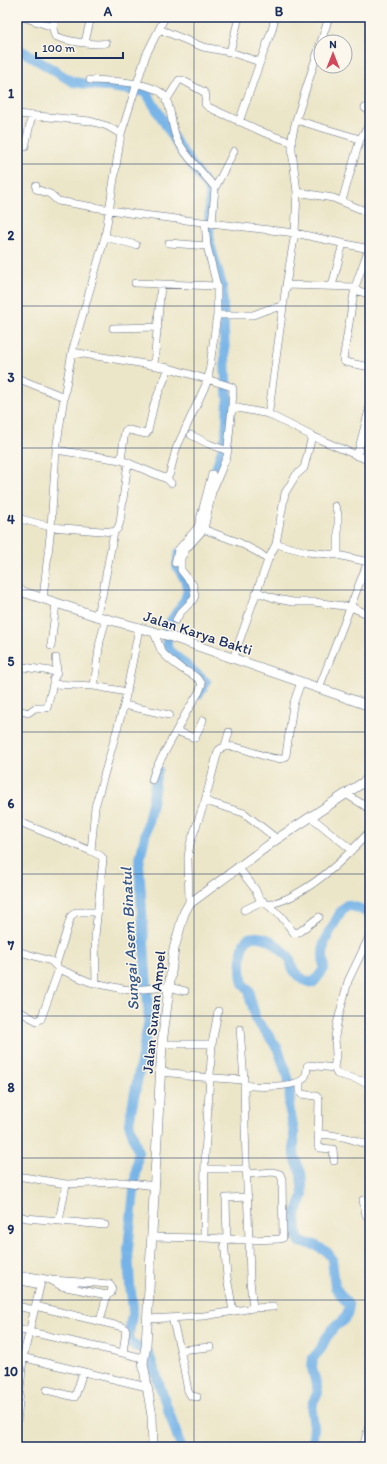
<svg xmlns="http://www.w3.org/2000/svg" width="387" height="1464" viewBox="0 0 387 1464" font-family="Itim,sans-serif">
<rect width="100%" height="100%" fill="#fbf7ec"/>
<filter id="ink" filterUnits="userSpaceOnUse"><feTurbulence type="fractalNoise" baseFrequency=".025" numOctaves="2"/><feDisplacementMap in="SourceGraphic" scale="8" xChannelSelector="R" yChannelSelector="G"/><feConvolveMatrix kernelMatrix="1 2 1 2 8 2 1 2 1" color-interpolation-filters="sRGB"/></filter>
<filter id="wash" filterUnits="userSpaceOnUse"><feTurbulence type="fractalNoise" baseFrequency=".012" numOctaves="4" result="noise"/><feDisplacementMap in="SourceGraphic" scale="16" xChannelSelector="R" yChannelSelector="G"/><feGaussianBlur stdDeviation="0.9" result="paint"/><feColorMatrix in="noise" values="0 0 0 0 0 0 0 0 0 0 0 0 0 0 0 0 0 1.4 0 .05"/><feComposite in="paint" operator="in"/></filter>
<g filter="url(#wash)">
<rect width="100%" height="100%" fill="#ece6c9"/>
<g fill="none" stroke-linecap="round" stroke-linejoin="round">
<path stroke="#74b3e8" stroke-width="10" d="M17 48 73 82 146 92 179 147 210 191 209 241 222 286 226 379 228 402 226 437 211 486
M179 553 177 566 186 581 188 591 185 600 167 627V649L206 682 199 694
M158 770 156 775 153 798 139 864 149 1020 129 1123 138 1152 128 1249 130 1286 133 1308 128 1341C135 1348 140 1347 148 1352L181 1447
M312 1447 314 1427 312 1413 313 1402 318 1392 312 1368 313 1358 320 1350 326 1338 335 1326 342 1322 347 1315 349 1306 335 1287 332 1259 327 1252 315 1245 300 1242 297 1235 296 1214 303 1196 301 1173 294 1155V1132L289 1106 290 1100 289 1081 278 1049 266 1032 255 1019 254 1011 250 999V992C248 989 244 986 243 983 240 973 240 949 246 940 250 935 264 937 269 940 274 942 286 954 289 958 291 960 291 964 292 967 296 976 304 981 313 983L324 969 323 956 324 943 341 911 347 905 358 908 370 914"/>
</g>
</g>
<g filter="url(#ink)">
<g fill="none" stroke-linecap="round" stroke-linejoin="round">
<g stroke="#646f83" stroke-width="8">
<path id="minor" d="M23 17 53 27
M55 17 53 29 55 36C66 41 95 46 106 43
M329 17 296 120 292 137V151L297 192 295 233 286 285 269 410V414L272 416 312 436 370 461
M159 29 203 47 230 52 260 62
M85 42 91 17
M230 52 239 17
M90 80C107 81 157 81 166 98 172 111 171 126 177 139 186 158 203 172 215 188
M166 101 179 80H182L204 92 206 96 205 104 208 107 265 133 291 142
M365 108 370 111
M17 114 90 121 107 126 121 134
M296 120 360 139 370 124
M239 122 260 62 272 30 275 17
M25 147 32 115
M36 186V189L50 194 58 201 135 214 295 233 369 249
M297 192 333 198 370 213
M342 201 360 139
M212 224 215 188 234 151
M105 237 136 245
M169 243 207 246
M370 245 355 287 343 360 345 362 370 367
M135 283 217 286
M286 285 355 287
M332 286 343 243
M354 290 370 294
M217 315H253L266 310 283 306
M113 328 158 327
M72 352 169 368 223 384 232 387 233 389 232 407 269 414
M154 365 161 285
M17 378 64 397
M191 435 209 444 228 451
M56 450 121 460 167 479 171 483
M357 456 370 406
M121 460 125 431 129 430 146 434 148 431 154 404 169 368
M167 479 170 473 176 449 208 380 217 315V286L207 246 205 223
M335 506 338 514V555
M17 518 51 527 114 532 102 596 96 616
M200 528 238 542 259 553 268 560
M114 532 118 528 120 522 128 462
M276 544 307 552 338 555 368 562
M175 563 178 550 198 527 212 474
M257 592 277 599 293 602H314L351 607 370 615
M43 598 51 527 56 450 64 397 72 352 105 237 121 134 146 55 165 17
M176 620 180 613 193 600 195 596 193 585 181 570V558L186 549 204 529 212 492 227 456 232 407
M51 646 56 603
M56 658 57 672
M233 659 268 560 276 544 285 493 296 475 304 468 312 436
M17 666 57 672 55 677 53 680V684L94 686 127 692
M94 686 100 641 106 619
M319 688 370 556
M124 705 169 715
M22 711 28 713 35 708H47L53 684
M176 731 195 738 203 720
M225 746 229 732
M152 780 155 770 186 713 199 692 202 684C198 676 189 673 182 669 175 664 167 658 162 652 158 645 157 638 153 631
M346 794 370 809
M205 801 244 813 277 839
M311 817 352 850
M17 821 91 851
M238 867 255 889 259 898 281 916 294 933 299 932 319 917
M189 904 188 857 190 844 205 801 218 751C230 736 268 764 284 758L286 755 293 705 301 682
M268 905C277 902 286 900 294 895 323 880 348 855 370 831
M244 910 263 901
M370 935 348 981 337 1024 335 1037 336 1055 334 1068 337 1074 370 1083
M17 951 51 961 58 968
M56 965 71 916 76 912H97
M96 983 95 936 103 859 101 856 91 851 95 807 124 705 139 628
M17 1010 37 1021 41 1019 59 969 90 982 123 989 131 990 169 987 185 991
M240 1029 244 1080
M162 1044H212L218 1011
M212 1044 205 1155 204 1238 249 1240C247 1188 245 1137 244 1085
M161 1072 182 1074 186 1076 244 1080V1085C256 1087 297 1088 304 1078 307 1075 307 1070 307 1066L309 1065 334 1068
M300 1082V1091L301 1094 316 1096 319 1099 318 1146 319 1148 333 1149 334 1161
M318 1134C338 1135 351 1138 370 1146
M205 1169H247
M248 1174 273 1172 280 1174 282 1179 283 1238 280 1239 249 1240 250 1281 253 1308
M17 1176 66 1184
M363 1200 366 1215 370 1219
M17 1215 26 1218 105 1225
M59 1221 66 1184 123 1182 155 1186
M151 1237 204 1238
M224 1239 227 1277 233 1311
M227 1240 226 1198 248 1197
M17 1276H29L51 1280 110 1284 112 1287 111 1293 107 1295 61 1286 51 1280
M17 1280 40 1285
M17 1306 34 1310
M35 1306 123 1327 126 1330 123 1353 143 1358
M172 1318 181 1353 188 1391 191 1396 197 1397
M148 1319 204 1316 253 1308 273 1307
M100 1321 107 1295
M17 1329 123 1353
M180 1350 210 1347
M17 1356 147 1387
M47 1390 75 1397 83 1372
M17 1423 23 1358 42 1278
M363 1447 370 1423"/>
</g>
<g stroke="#646f83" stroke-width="10">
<path id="tertiary" d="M17 590 96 616 169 636 370 706
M153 1447 152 1416 143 1363 146 1346 162 1044 174 949 184 913 189 904 277 839 370 778"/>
</g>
<use href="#minor" stroke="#fff" stroke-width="7"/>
<use href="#tertiary" stroke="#fff" stroke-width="9"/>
</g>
</g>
<path fill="none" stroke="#1b2f5e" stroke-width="1" stroke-opacity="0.55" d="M194 17V1447M17 164H370M17 306H370M17 448H370M17 590H370M17 732H370M17 874H370M17 1016H370M17 1158H370M17 1300H370"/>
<g text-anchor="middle" stroke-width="3" stroke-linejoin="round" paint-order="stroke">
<g font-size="15" fill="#1b2f5e" stroke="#fbf7ec">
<text transform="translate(198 633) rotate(18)" y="5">Jalan Karya Bakti</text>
<text transform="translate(154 1012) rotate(-84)" y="5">Jalan Sunan Ampel</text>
</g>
<g font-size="16" font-style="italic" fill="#365787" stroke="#fbf7ec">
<text transform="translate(129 939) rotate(-93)" y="6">Sungai Asem Binatul</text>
</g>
</g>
<rect width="387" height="1464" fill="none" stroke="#fbf7ec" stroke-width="44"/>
<g transform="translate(333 54)"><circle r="19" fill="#fbf7ec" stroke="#a1a7b3"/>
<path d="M0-3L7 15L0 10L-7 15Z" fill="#d1495b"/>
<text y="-6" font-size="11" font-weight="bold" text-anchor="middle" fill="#1b2f5e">N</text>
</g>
<path d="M36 52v6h87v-6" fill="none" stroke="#1b2f5e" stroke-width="2"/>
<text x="42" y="52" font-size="12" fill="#1b2f5e" stroke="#fbf7ec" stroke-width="3" paint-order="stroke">100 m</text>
<rect x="22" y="22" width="343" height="1420" fill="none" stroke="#1b2f5e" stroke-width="1.5"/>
<g font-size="13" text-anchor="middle" font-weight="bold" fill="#1b2f5e">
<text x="108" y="16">A</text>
<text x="279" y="16">B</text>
<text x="11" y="98">1</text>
<text x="11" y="240">2</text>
<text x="11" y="382">3</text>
<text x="11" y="524">4</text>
<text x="11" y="666">5</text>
<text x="11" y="808">6</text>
<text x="11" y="950">7</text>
<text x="11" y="1092">8</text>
<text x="11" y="1234">9</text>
<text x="11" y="1376">10</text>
</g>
</svg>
